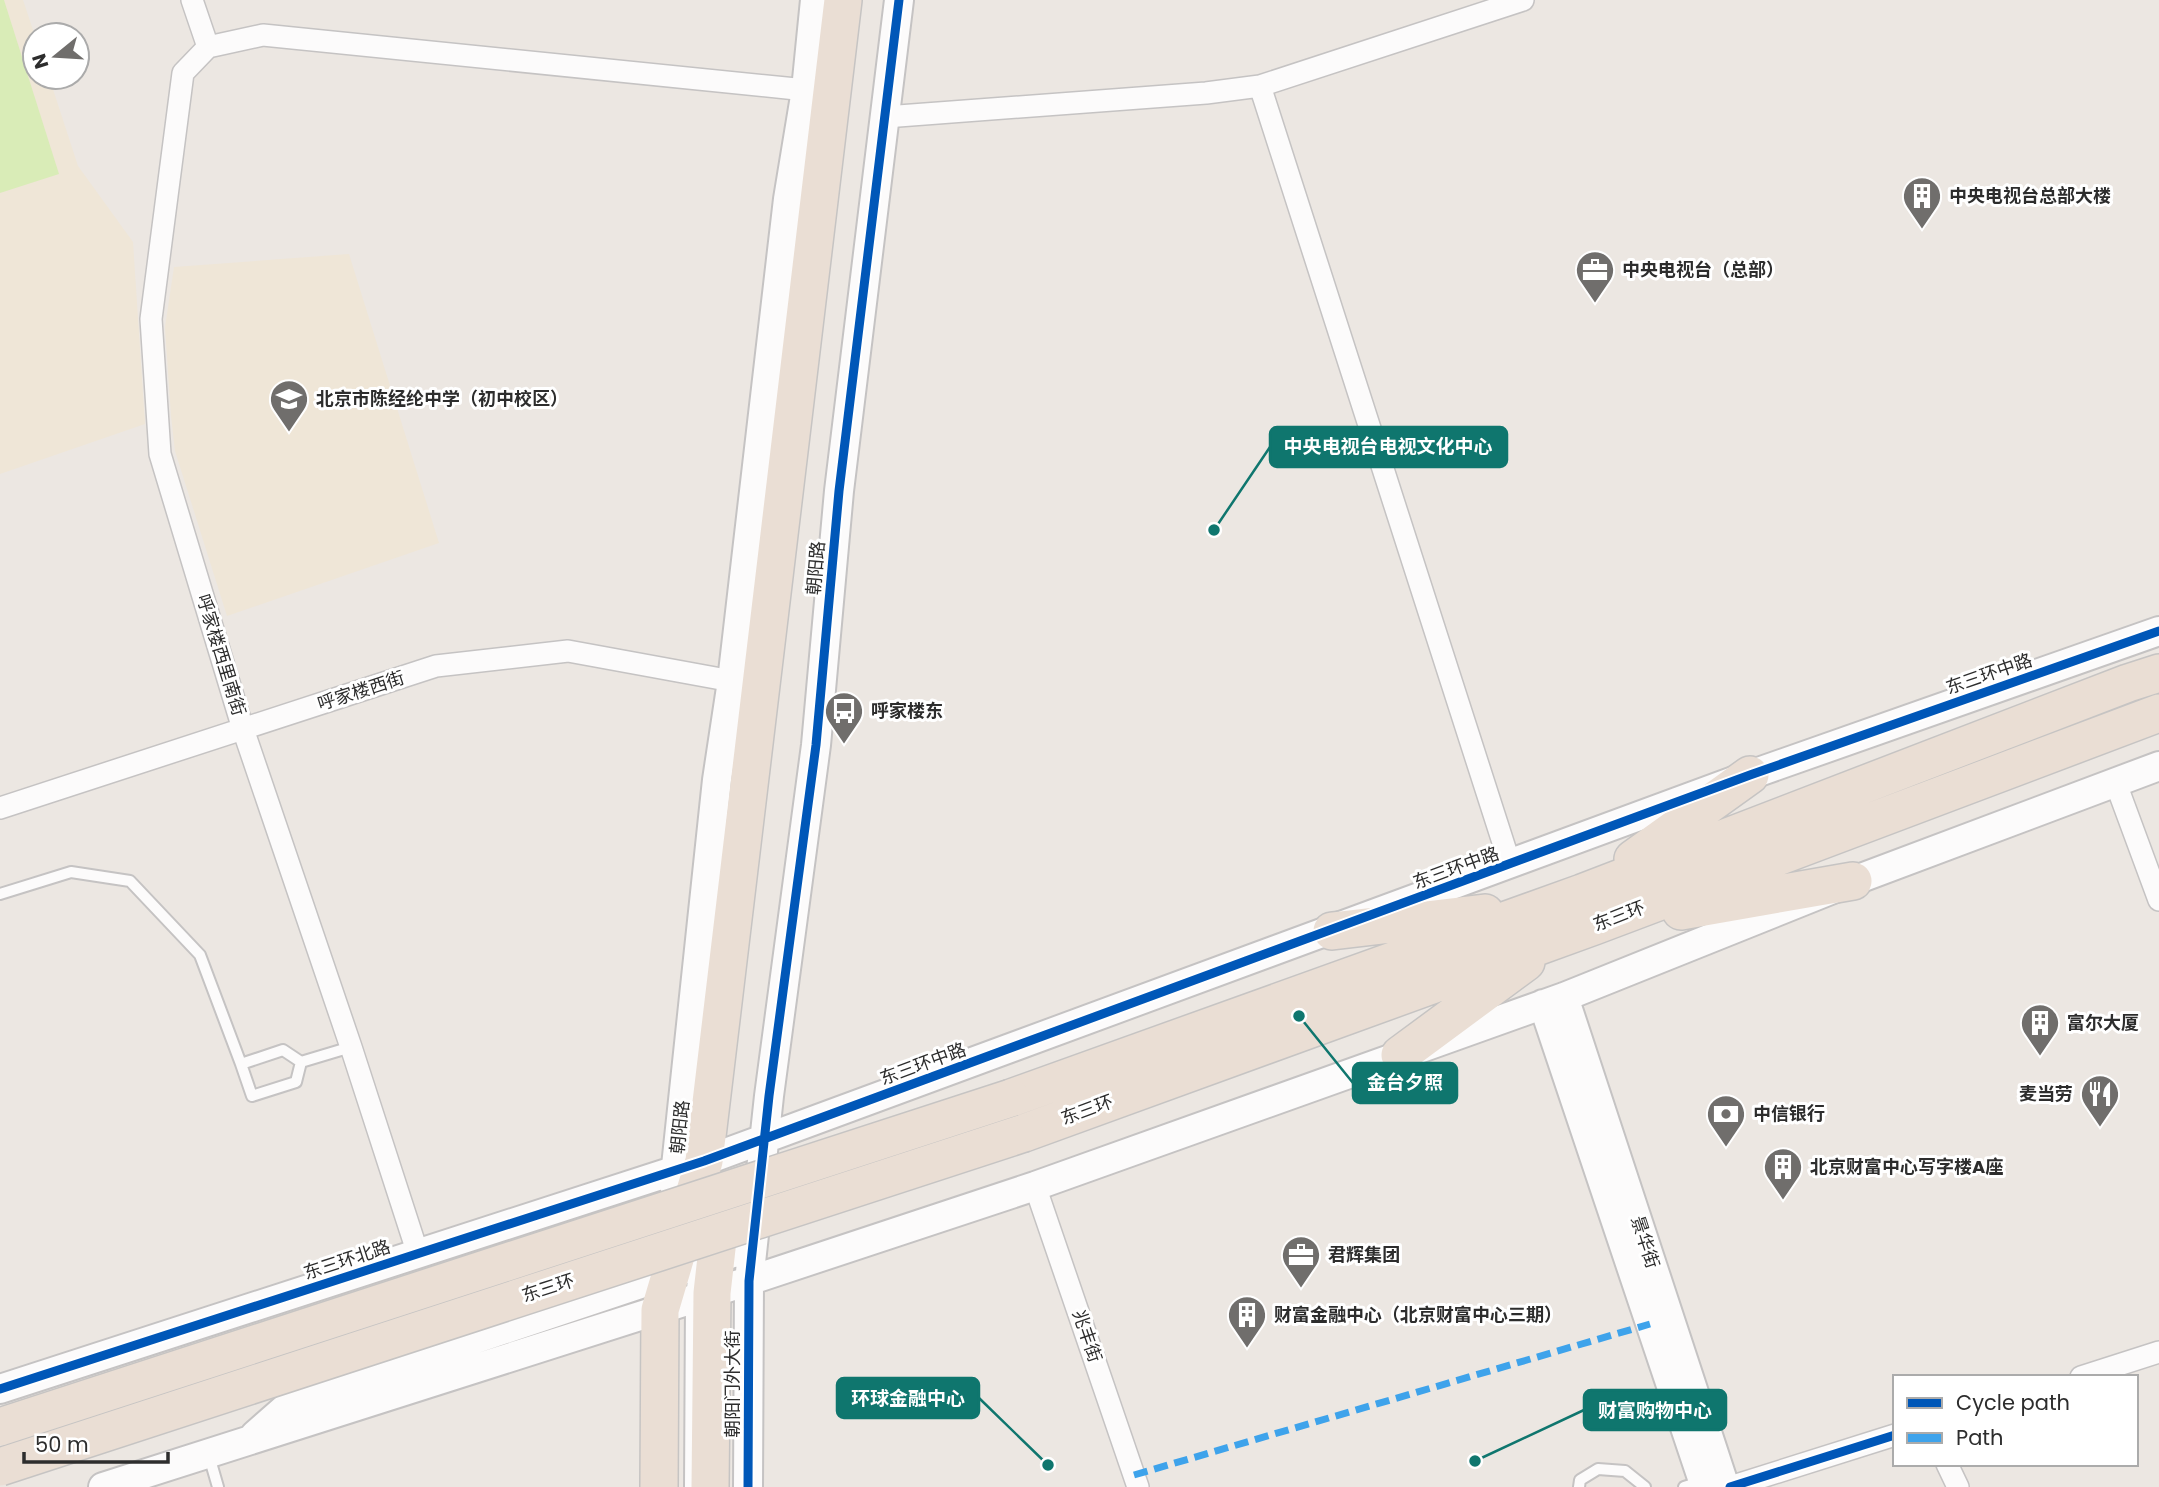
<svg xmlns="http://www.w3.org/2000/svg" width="2159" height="1487" viewBox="0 0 2159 1487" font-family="Poppins,'Noto Sans SC',sans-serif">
<rect width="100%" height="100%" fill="#ece7e2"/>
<path fill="#efe6d7" d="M0 0H23L35 36V77H49L78 166 133 242 145 424 0 474Z
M349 254 439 543 227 616 175 451 171 416 165 327 174 267Z"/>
<path fill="#d9ecb7" d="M0 0H4L59 174 0 193Z"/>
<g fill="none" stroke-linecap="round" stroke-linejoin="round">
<g stroke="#c5c3c3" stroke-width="14">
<path id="lane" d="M0 894 71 872 130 881 200 955 241 1064
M301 1062 296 1082 252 1096 241 1064 283 1050 301 1062 351 1047
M209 1456 218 1487
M690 1487 691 1300 694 1268
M1579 1487 1580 1480 1598 1469 1625 1471 1645 1487
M1684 1487 1703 1481"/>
</g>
<g stroke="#c5c3c3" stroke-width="24">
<path id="street" d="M192 0 208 47 263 35 806 90
M208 47 183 73 151 319 160 454 243 729 351 1047 418 1254
M1260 86 1510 864
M885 117 1206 93 1260 86 1523 0
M2115 781 2159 900
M0 808 436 666 568 651 732 681
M1035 1186 1138 1487
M2081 1377 2159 1352
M1947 1464 1958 1487
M1730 1487 1895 1435"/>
</g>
<g stroke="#c5c3c3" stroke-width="32">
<path id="secondary" d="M1564 997 1725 1487
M1543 1004 1705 1487
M674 1185 717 780 732 681 788 199 806 90 815 0
M0 1389 704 1161 1750 775 2159 631
M255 1435 296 1399 733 1253
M103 1487 712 1293 1035 1186 1564 997 1853 881 2159 766
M748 1487 749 1281 769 1096 816 745 839 491 899 0"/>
</g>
<g stroke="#c6c4c3" stroke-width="40">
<path id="highway" d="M1633 859 1750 775
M1681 911 1853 881
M1332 931 1485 913
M1400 1055 1526 962
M1011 1098 1582 893 2128 683 2159 673
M1024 1133 1594 926 2159 713
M659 1487 660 1310 704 1161 843 0
M710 1487 712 1293 722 1204"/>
</g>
<use href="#lane" stroke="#fcfbfb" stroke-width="10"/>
<use href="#street" stroke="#fcfbfb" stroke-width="21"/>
<use href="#secondary" stroke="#fcfbfb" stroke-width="28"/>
<use href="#highway" stroke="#eaded4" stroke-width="37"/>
<g stroke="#c6c4c3" stroke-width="40" stroke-linecap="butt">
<path id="highway-bridge" d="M0 1427 1011 1098
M0 1467 1024 1133"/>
</g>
<use href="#highway-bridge" stroke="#eaded4" stroke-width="37"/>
<path stroke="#3ea3eb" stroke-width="7" stroke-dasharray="14 7" stroke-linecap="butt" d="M1134 1475 1650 1324"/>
<g stroke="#fff" stroke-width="13">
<path id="cycleway" d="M0 1389 704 1161 1750 775 2159 631
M748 1487 749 1281 769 1096 816 745 839 491 899 0
M1730 1487 1895 1435"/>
</g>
<use href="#cycleway" stroke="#0057b8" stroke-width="9"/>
</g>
<defs>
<g id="building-pin" transform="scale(2.0125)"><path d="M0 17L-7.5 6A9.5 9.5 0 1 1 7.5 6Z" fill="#706e6c" stroke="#fff"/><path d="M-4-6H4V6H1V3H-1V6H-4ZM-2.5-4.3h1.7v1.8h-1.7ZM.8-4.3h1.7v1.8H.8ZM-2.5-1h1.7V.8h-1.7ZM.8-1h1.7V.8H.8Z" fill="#fff"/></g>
<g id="office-pin" transform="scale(2.0125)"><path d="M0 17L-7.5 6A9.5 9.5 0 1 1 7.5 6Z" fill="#706e6c" stroke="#fff"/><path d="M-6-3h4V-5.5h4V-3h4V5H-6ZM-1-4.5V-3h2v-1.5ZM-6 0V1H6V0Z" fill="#fff"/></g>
<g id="school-pin" transform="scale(2.0125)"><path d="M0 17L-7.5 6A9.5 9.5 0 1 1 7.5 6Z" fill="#706e6c" stroke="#fff"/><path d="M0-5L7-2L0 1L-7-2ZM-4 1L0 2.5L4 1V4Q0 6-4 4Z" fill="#fff"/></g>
<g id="bus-pin" transform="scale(2.0125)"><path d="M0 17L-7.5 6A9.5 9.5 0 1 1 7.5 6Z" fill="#706e6c" stroke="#fff"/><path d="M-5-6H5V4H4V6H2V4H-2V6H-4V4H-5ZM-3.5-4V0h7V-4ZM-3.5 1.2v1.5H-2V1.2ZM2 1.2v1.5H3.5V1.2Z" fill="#fff"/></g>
<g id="restaurant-pin" transform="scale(2.0125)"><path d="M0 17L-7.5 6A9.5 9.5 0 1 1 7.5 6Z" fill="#706e6c" stroke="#fff"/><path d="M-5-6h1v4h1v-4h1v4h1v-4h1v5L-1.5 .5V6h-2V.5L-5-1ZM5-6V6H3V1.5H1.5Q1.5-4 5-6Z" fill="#fff"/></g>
<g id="bank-pin" transform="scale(2.0125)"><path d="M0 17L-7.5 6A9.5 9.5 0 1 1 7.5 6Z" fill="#706e6c" stroke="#fff"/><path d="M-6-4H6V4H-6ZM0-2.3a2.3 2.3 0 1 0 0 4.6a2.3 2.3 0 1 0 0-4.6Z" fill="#fff"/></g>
</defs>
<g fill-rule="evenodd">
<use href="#building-pin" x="1922" y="196"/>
<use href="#office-pin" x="1595" y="270"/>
<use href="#school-pin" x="289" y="399"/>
<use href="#bus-pin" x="844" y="711"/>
<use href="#building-pin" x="2040" y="1023"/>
<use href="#restaurant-pin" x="2100" y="1094"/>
<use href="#bank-pin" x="1726" y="1114"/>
<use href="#building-pin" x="1783" y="1167"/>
<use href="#office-pin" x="1301" y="1255"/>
<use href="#building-pin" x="1247" y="1315"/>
</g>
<g text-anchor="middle" stroke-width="6" stroke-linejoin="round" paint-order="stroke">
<g font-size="18" font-weight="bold" fill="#2d2d2d" stroke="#fff" text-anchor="start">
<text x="1949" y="202">中央电视台总部大楼</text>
<text x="1622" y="276">中央电视台（总部）</text>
<text x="316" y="405">北京市陈经纶中学（初中校区）</text>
<text x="871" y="717">呼家楼东</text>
<text x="2067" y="1029">富尔大厦</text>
<text x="2073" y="1100" text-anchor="end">麦当劳</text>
<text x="1753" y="1120">中信银行</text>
<text x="1810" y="1173">北京财富中心写字楼A座</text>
<text x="1328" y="1261">君辉集团</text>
<text x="1274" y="1321">财富金融中心（北京财富中心三期）</text>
</g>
<g font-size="18" fill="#2d2d2d" stroke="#fff">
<text transform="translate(816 568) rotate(-85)" y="6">朝阳路</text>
<text transform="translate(221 655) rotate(73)" y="6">呼家楼西里南街</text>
<text transform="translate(1989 674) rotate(-19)" y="6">东三环中路</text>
<text transform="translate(361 691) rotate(-18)" y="6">呼家楼西街</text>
<text transform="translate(1456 868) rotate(-20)" y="6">东三环中路</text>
<text transform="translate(1619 916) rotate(-21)" y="6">东三环</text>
<text transform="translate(923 1064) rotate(-20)" y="6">东三环中路</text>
<text transform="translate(1087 1110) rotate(-20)" y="6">东三环</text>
<text transform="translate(680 1127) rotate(-84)" y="6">朝阳路</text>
<text transform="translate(1645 1242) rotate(72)" y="6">景华街</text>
<text transform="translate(347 1260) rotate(-18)" y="6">东三环北路</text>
<text transform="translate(548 1288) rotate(-18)" y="6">东三环</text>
<text transform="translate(1087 1336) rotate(71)" y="6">兆丰街</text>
<text transform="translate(733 1384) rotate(-90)" y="6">朝阳门外大街</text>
</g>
</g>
<path fill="none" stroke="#0f766e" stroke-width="2.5" d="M1214 530L1270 447M1299 1016L1353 1083M1048 1465L979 1398M1475 1461L1584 1410"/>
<g fill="#0f766e" stroke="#fff" stroke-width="2.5">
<circle cx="1214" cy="530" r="7"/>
<circle cx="1299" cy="1016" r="7"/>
<circle cx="1048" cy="1465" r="7"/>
<circle cx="1475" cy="1461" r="7"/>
</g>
<g fill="#0f766e" stroke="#0f766e" stroke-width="2.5">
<rect x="1270" y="427" width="237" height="40" rx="7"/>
<rect x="1353" y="1063" width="104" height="40" rx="7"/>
<rect x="837" y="1378" width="142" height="40" rx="7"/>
<rect x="1584" y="1390" width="142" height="40" rx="7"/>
</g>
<g font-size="19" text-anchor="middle" font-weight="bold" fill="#fff">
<text x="1388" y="453">中央电视台电视文化中心</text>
<text x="1405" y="1089">金台夕照</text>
<text x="908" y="1405">环球金融中心</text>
<text x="1655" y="1417">财富购物中心</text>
</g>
<rect x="1893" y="1375" width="245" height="91" fill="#ffffff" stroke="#ababab" stroke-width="2"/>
<rect x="1907" y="1398" width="35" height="10" fill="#0057b8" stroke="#ababab" stroke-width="2"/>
<text x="1956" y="1410" font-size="21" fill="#2d2d2d">Cycle path</text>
<rect x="1907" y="1433" width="35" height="10" fill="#3ea3eb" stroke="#ababab" stroke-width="2"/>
<text x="1956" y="1445" font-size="21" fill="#2d2d2d">Path</text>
<g transform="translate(56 56) rotate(252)"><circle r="33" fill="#ffffff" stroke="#ababab" stroke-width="2"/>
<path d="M0-5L12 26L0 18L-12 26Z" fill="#706e6c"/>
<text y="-10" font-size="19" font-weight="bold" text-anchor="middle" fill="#2d2d2d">N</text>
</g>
<path d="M24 1452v10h144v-10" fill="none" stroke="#2d2d2d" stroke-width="3.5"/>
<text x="35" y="1452" font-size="21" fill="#2d2d2d" stroke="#ffffff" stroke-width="5" paint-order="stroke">50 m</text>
</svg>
